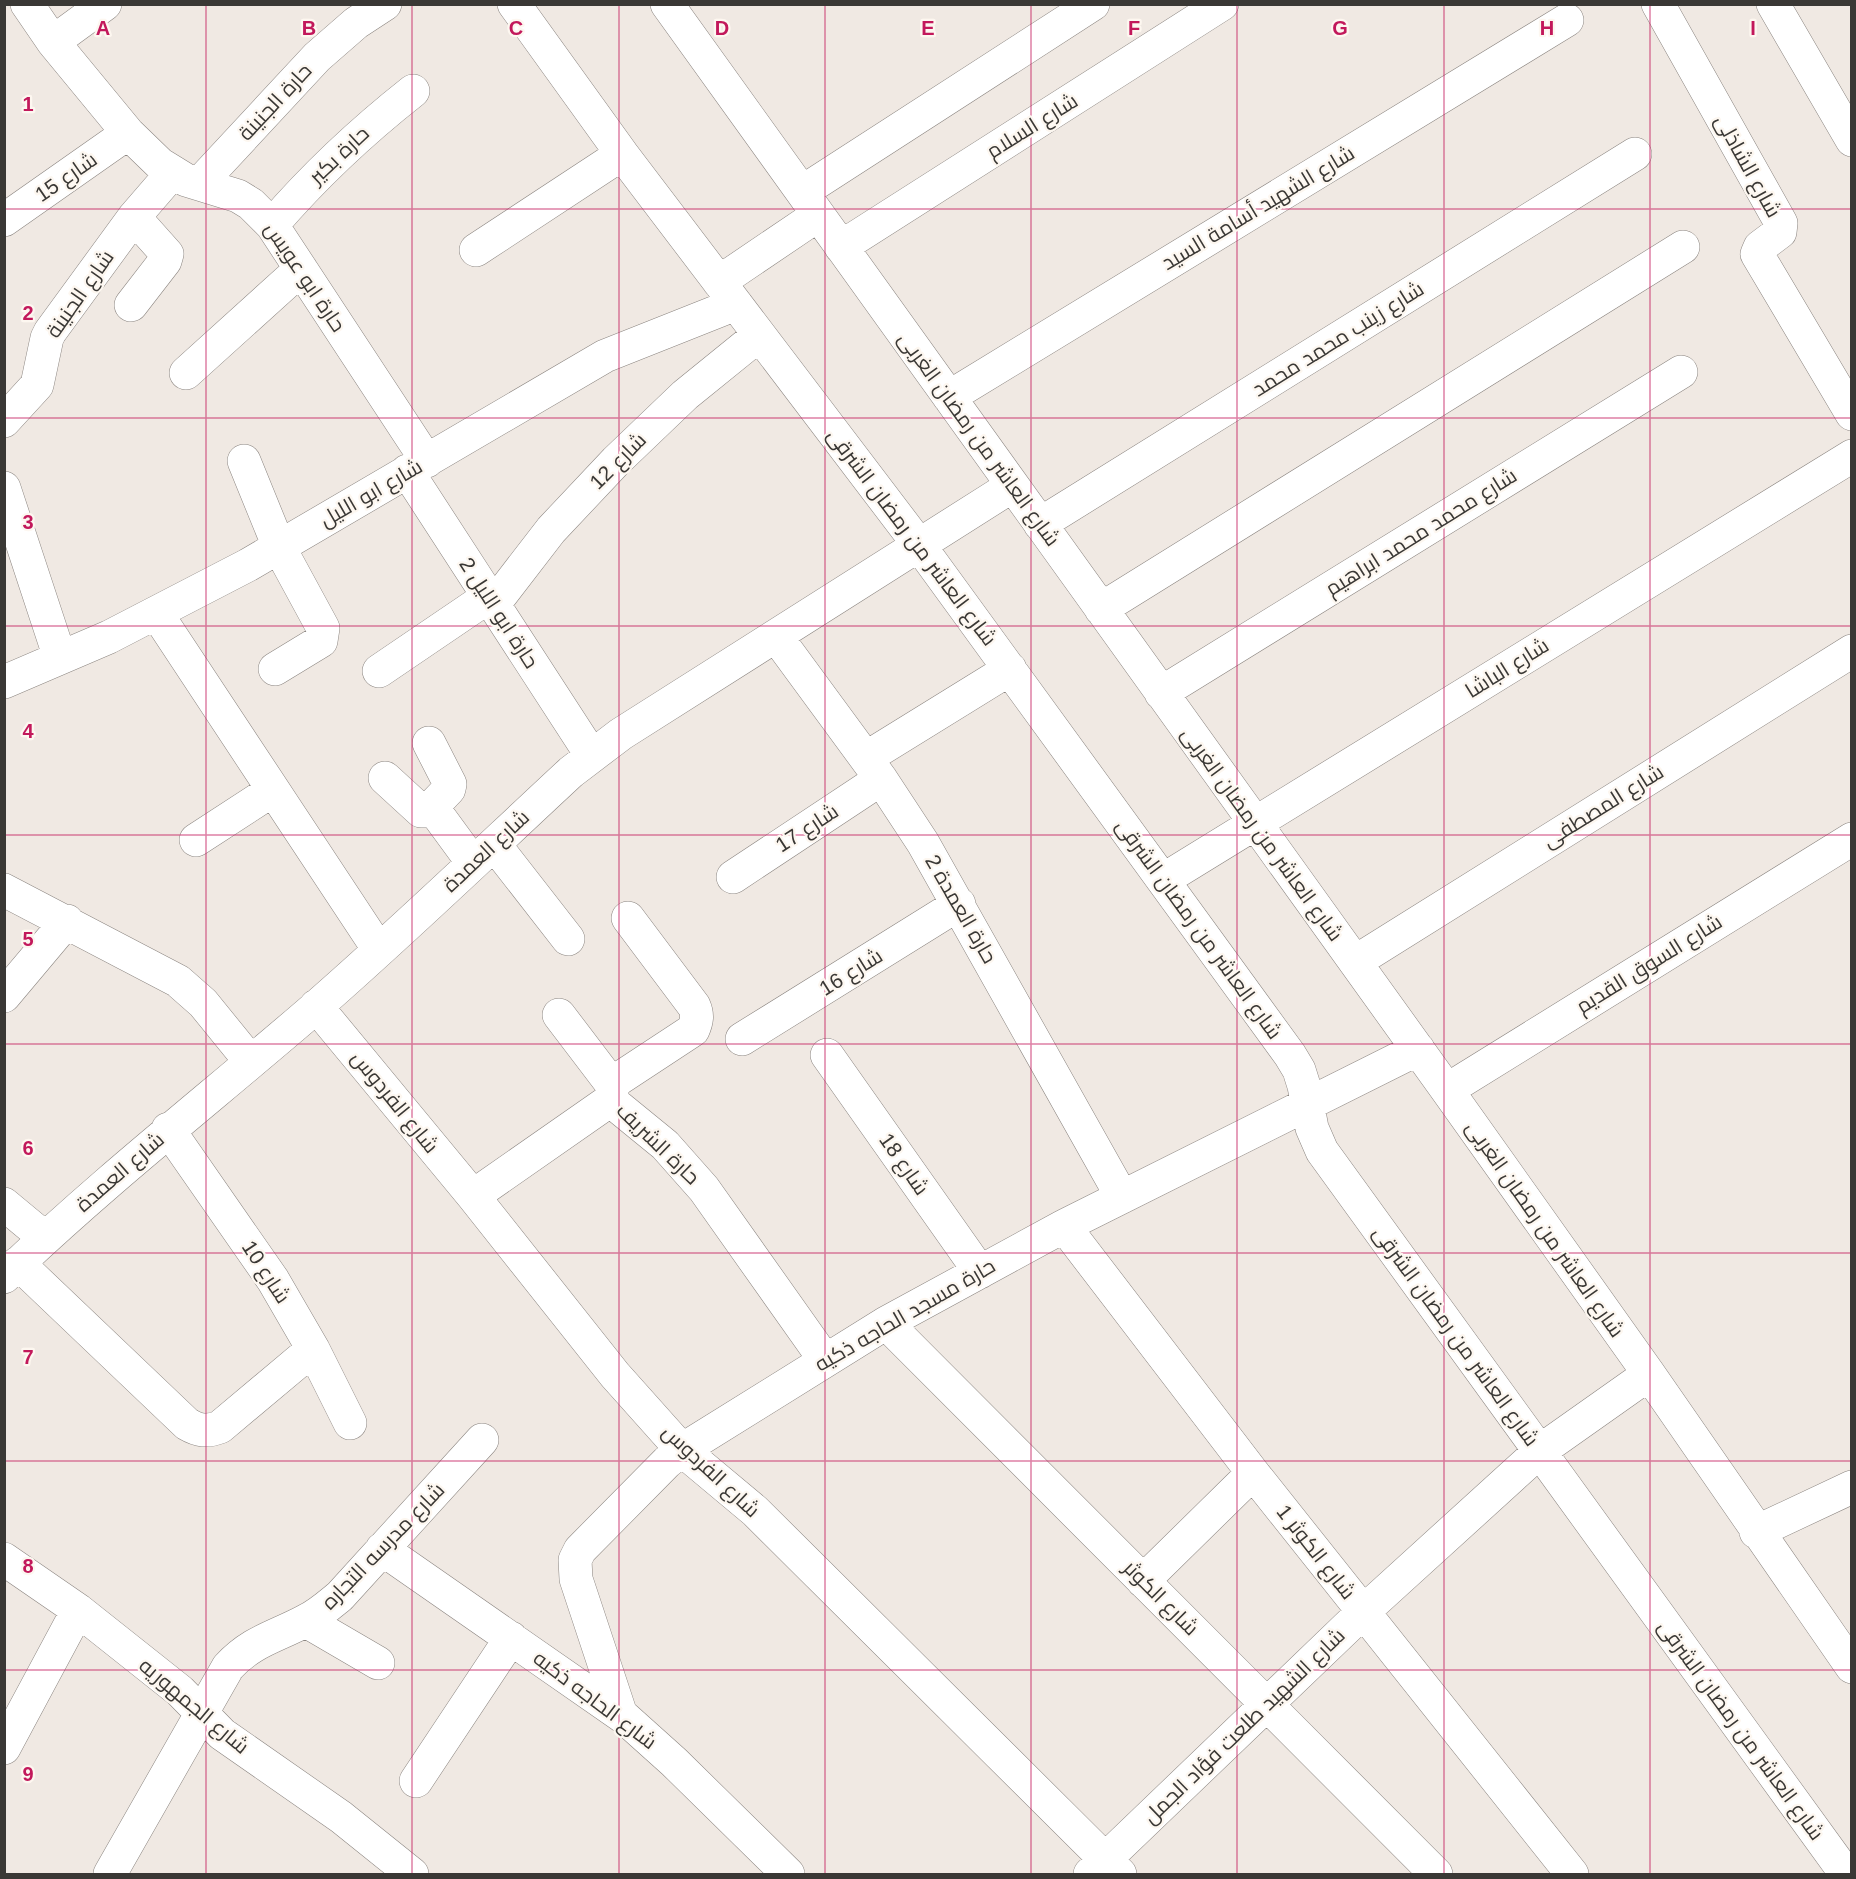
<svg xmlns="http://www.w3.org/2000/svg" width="1856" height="1879" viewBox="0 0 1856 1879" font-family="Arial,Cairo,sans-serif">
<rect width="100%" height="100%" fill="#f0e9e3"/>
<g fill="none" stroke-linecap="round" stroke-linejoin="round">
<g stroke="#8b8580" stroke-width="34">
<path id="minor" d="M27 4 53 42 128 133 160 164 186 180 238 196 251 204 272 225 427 461
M514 4 622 154 919 545 1290 1055 1299 1070 1304 1086 1312 1128 1322 1151 1846 1874
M667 4 1447 1090 1649 1374 1852 1667
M1658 4 1781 223 1780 232 1760 247 1757 254 1852 414
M1773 4 1852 140
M53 42 105 4
M199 184 317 57 356 23 385 4
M802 192 1093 4
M4 220 128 133
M272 225C315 175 361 132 413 91
M841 247 1222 4
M476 250 622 154
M719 282 818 215
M131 305 165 261 167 254 134 217
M186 373 301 269
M949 397 1567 20
M4 421 37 385 47 338 50 332 134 217 172 173
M244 461 279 547 323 628 321 641 275 669
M407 471 592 756
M4 488 60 658
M1040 524 1635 154
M494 604 551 530 616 461 685 395 759 335
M1101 609 1683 247
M157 614 379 950
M776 636 881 779 923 843 1122 1197
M379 671 488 597
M4 682 109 637 248 565 605 356 736 304
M1161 693 1681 372
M866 758 1010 669
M385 778 421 811H428L449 789 450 784 429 743
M432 807 473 863
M196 840 273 790
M494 844 568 939
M733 877 881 779
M1163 880 1852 456
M4 890 178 981 203 1003 251 1062
M628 918 694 1006C698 1015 697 1021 693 1030L617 1080C610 1089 610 1096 616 1105L665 1145 704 1189 825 1360
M1355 962 1852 651
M4 996 67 921
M316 1006 473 1196 615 1375 682 1450 755 1511 1120 1874
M559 1015 613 1086
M742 1039 959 904
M827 1055 980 1272
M1447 1090 1852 839
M168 1129 273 1280 313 1349 350 1423
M473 1196 612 1099
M4 1204 45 1238
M1064 1226 1253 1473 1572 1874
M18 1263 187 1424C199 1431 207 1432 220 1427L313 1349
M4 1277C104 1181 213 1096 317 1006 404 930 487 850 571 772L621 734 1012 486
M886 1323 1436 1874
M1756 1532 1852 1487
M382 1549 625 1718 674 1762 788 1874
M4 1559 78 1610 180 1691 222 1734 341 1817 412 1874
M1143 1581 1253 1473
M306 1621 378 1663
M621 1715 576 1579 575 1560 580 1550 667 1462 682 1450 886 1323 1064 1226 1418 1049
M4 1748 78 1610
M416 1781 511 1638
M110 1874 228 1667C252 1641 275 1637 305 1621 318 1615 329 1605 340 1596L482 1440
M1090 1874 1363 1612 1540 1451 1649 1374"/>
</g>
<use href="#minor" stroke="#fff" stroke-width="33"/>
</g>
<path fill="none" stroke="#c2185b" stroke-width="1.5" stroke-opacity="0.55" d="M206 4V1874M412 4V1874M619 4V1874M825 4V1874M1031 4V1874M1237 4V1874M1444 4V1874M1650 4V1874M4 209H1852M4 418H1852M4 626H1852M4 835H1852M4 1044H1852M4 1253H1852M4 1461H1852M4 1670H1852"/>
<g text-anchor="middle" stroke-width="4.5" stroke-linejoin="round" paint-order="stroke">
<g font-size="21" fill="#3a3835" stroke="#fdf7f0">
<text transform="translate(275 102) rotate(-47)" y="7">حارة الجنينة</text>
<text transform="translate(1032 126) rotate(-32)" y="7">شارع السلام</text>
<text transform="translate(339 155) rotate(-43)" y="7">حارة بكير</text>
<text transform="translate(1748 166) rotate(61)" y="7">شارع الشاذلى</text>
<text transform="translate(66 177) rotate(-35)" y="7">شارع 15</text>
<text transform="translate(1258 208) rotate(-31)" y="7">شارع الشهيد أسامة السيد</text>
<text transform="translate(305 277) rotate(56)" y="7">حارة ابو عويس</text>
<text transform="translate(80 294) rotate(-55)" y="7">شارع الجنينة</text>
<text transform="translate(1338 339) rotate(-32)" y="7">شارع زينب محمد محمد</text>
<text transform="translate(979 439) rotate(54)" y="7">شارع العاشر من رمضان الغربى</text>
<text transform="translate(618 461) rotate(-45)" y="7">شارع 12</text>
<text transform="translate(371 493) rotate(-30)" y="7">شارع ابو الليل</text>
<text transform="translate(1421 532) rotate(-32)" y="7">شارع محمد محمد ابراهيم</text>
<text transform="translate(912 537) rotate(53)" y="7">شارع العاشر من رمضان الشرقى</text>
<text transform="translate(499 613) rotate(57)" y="7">حارة ابو الليل 2</text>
<text transform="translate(1507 668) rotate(-32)" y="7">شارع الباشا</text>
<text transform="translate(1603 806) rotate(-32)" y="7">شارع المصطفى</text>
<text transform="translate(807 828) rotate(-33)" y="7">شارع 17</text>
<text transform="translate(1262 834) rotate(54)" y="7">شارع العاشر من رمضان الغربى</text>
<text transform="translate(486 851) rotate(-43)" y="7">شارع العمدة</text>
<text transform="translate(961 909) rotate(60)" y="7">حارة العمدة 2</text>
<text transform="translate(1199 929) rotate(54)" y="7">شارع العاشر من رمضان الشرقى</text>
<text transform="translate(1649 964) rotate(-32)" y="7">شارع السوق القديم</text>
<text transform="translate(851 972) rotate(-32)" y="7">شارع 16</text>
<text transform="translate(395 1102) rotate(51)" y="7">شارع الفردوس</text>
<text transform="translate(658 1144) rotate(44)" y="7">حارة الشريف</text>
<text transform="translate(904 1164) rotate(55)" y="7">شارع 18</text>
<text transform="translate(120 1172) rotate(-41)" y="7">شارع العمدة</text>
<text transform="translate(1545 1229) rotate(55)" y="7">شارع العاشر من رمضان الغربى</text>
<text transform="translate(266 1272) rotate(57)" y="7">شارع 10</text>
<text transform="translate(905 1315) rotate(-30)" y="7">حارة مسجد الحاجه ذكيه</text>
<text transform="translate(1456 1336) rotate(54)" y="7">شارع العاشر من رمضان الشرقى</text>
<text transform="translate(711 1471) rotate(43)" y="7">شارع الفردوس</text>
<text transform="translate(383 1546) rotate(-46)" y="7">شارع مدرسه التجاره</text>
<text transform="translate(1316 1552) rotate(52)" y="7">شارع الكوثر 1</text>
<text transform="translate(1161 1598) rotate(45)" y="7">شارع الكوثر</text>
<text transform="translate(595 1700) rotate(37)" y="7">شارع الحاجه ذكيه</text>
<text transform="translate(194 1706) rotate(40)" y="7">شارع الجمهوريه</text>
<text transform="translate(1244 1726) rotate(-44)" y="7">شارع الشهيد طلعت فؤاد الجمل</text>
<text transform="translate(1741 1730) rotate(54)" y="7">شارع العاشر من رمضان الشرقى</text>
</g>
</g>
<g font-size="20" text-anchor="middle" font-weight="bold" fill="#c2185b" stroke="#fdf7f0" stroke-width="4.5" stroke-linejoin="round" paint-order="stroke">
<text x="103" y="35">A</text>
<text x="309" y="35">B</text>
<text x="516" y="35">C</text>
<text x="722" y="35">D</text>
<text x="928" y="35">E</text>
<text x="1134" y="35">F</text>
<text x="1340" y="35">G</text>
<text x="1547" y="35">H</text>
<text x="1753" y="35">I</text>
<text x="28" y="111">1</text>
<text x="28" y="320">2</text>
<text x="28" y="529">3</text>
<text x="28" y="738">4</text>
<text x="28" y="946">5</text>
<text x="28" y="1155">6</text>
<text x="28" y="1364">7</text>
<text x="28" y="1573">8</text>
<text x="28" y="1781">9</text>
</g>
<rect width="1856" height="1879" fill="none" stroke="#3a3835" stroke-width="12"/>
</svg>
